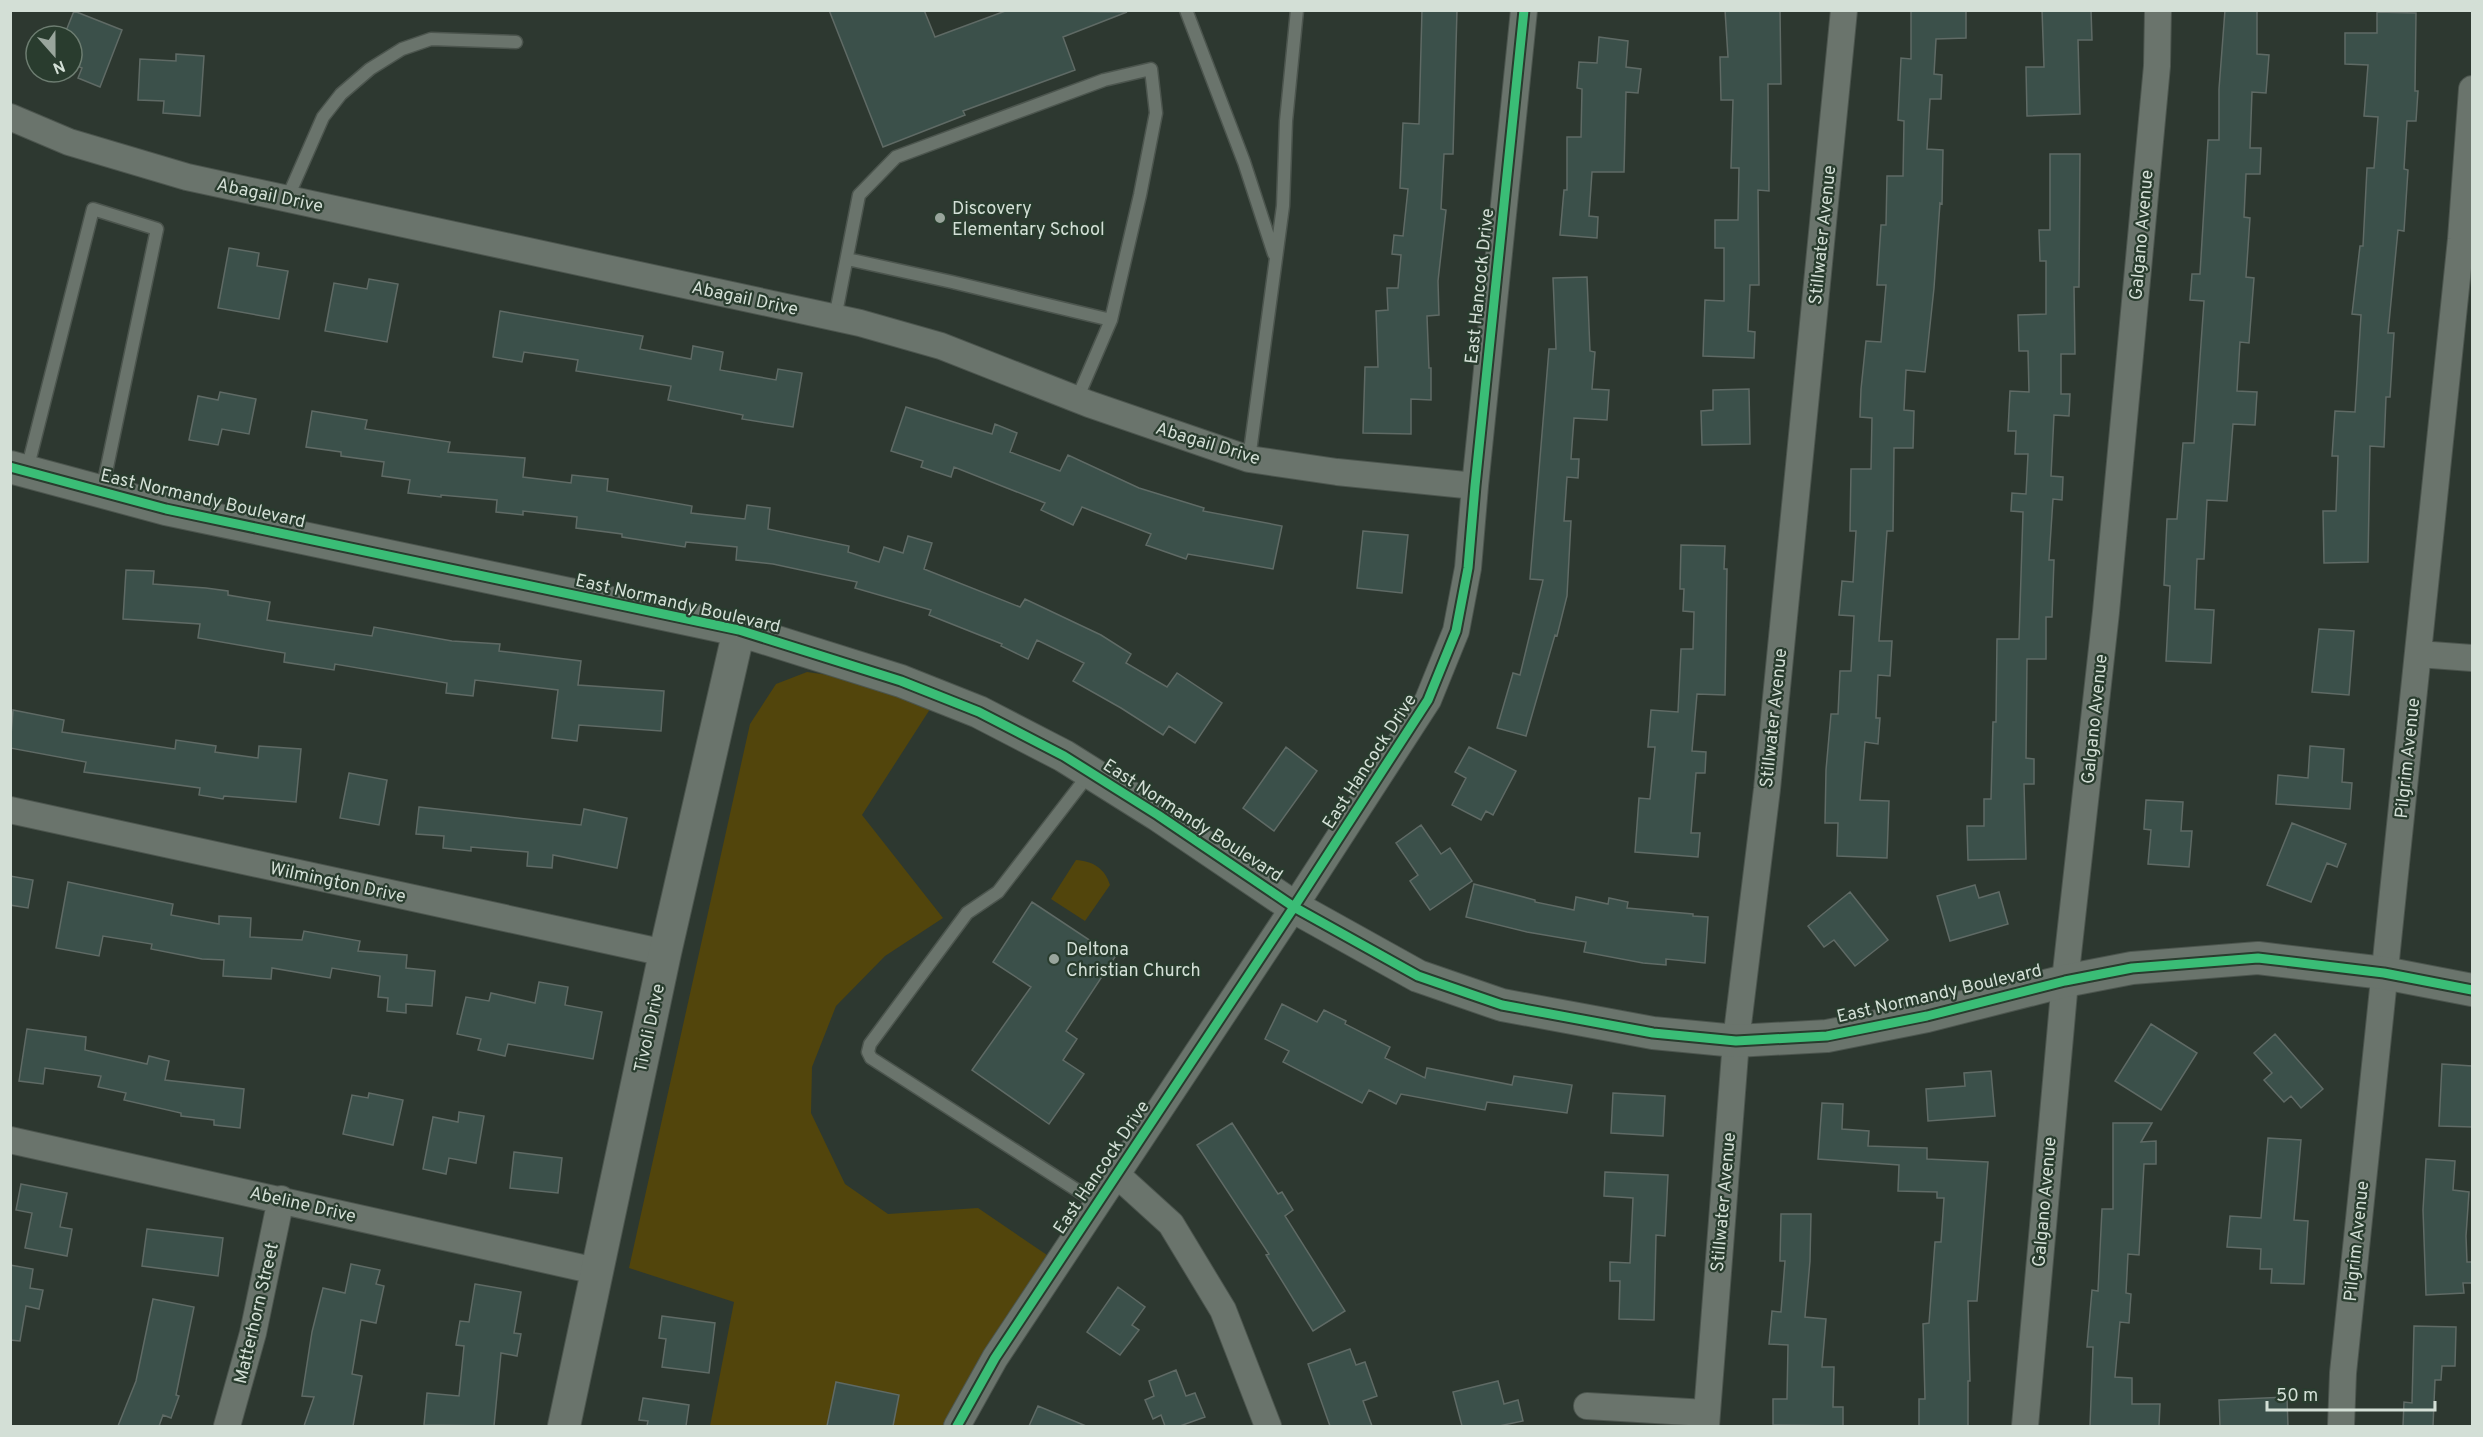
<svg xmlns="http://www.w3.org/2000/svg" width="2483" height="1437" viewBox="0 0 2483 1437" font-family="Overpass,sans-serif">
<rect width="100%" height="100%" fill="#2d3830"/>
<path fill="#52450c" d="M807 672 850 678 932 706 862 815 943 918 885 956 836 1006 812 1067 811 1113 845 1184 888 1214 978 1208 1047 1255 985 1350 943 1426H710L734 1302 629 1268 750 724 776 684Z
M1076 860C1092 861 1105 868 1110 885L1085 921 1051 899Z"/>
<path fill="#3b504a" stroke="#5f6a65" stroke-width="1.5" d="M829 10H924L935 37 1008 10 1127 12 1063 37 1075 70 963 111 965 115 883 147Z
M1422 10H1457L1453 154H1444L1441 209 1446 210 1438 281 1439 315 1427 316 1429 368H1431V400L1411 399V434L1363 433 1365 367H1378L1376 311 1388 310 1387 288H1398L1401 255 1392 254 1394 235 1403 236 1408 189 1400 188 1403 123 1419 124Z
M1725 10H1780L1781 84H1768L1769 191 1758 190 1759 285H1750L1748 331 1755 332 1754 358 1703 356 1705 300 1724 301V248H1715V220H1738L1739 168H1731L1733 100H1721L1720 57H1728Z
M1911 10H1966V38L1936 39 1934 74 1942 75 1941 99H1930L1927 149 1943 150 1942 204 1940 203 1934 288 1925 372 1906 370 1904 410 1914 411 1913 448H1894L1893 531H1887L1879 641H1892L1890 676 1878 675 1876 718H1880L1878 744 1865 742 1860 800 1889 801 1887 858 1837 856 1838 823H1825L1826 770 1831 714H1838L1840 671H1851L1854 616 1839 615 1842 581 1853 582 1856 531H1850L1851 469H1871L1872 418 1860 417 1861 389 1866 341 1881 342 1886 285H1877L1881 225H1886L1887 176H1903L1904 121 1898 120 1901 58 1911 59Z
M2042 10H2091L2092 40H2078L2080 114 2027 116 2026 67H2044Z
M2225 10H2257V54L2269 55 2266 93 2252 92 2250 148H2261L2260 174H2246L2244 217 2250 218 2246 277 2254 278 2249 343 2240 342 2237 391 2257 392 2255 425 2233 424 2227 501 2207 500 2204 559H2197L2195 609 2214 610 2211 663 2166 661 2170 586 2164 585 2167 519H2177L2183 443H2194L2204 301 2190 300 2192 274H2200L2208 140H2219V89Z
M74 11 122 30 100 87 78 78 82 68 72 64V36H64Z
M2377 12 2416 13 2415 91H2418L2416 121H2407L2404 169 2408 170 2404 231 2398 230 2388 333H2394L2390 397H2386L2384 447 2370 446 2368 562 2324 563 2323 511H2336L2338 456H2332L2335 411 2355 412 2361 315 2352 314 2360 246H2363L2367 168H2374L2378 117 2364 116 2368 65 2345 64V33H2377Z
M1599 37 1628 41 1626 67 1641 69 1638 93 1626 92 1624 172H1592L1589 216 1598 217 1597 238 1560 235 1564 190H1567V137H1581L1582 89 1577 88 1579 62 1597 63Z
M176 54 204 56 200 116 163 113 164 101 138 100 140 59 176 61Z
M2050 154H2080L2079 287H2074L2075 354H2061V394H2070L2069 416 2054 415 2051 476 2063 477 2062 500 2053 499 2049 560H2054L2052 617H2046V659H2027L2026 758 2034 759V784H2024L2026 859 1968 860 1967 826H1984V799H1991L1993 722H1996L1997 639H2019L2023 512 2011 511 2012 493 2026 494 2028 454H2015L2016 431H2008L2010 391 2029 392 2028 351H2019L2018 315 2046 314V261H2040L2039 230H2050Z
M229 248 259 253 257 266 288 271 279 319 218 308Z
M1587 277 1590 351 1595 352 1592 389 1609 390 1607 420 1574 418 1571 459H1579L1578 478 1567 477 1564 521H1571L1567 596 1557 636 1555 635 1526 736 1497 728 1513 673 1520 675 1543 580 1530 579 1549 349H1556L1553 278Z
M369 279 398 284 387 342 325 331 334 283 367 289Z
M500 311 643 336 640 349 691 359 693 346 723 352 720 370 776 380 778 369 802 373 793 427 742 419 743 415 668 400 671 386 576 371 578 360 524 352 522 362 493 357Z
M1749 389 1750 444 1702 445 1701 411 1713 410V390Z
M220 392 256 399 249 434 222 429 218 445 189 440 198 396 218 400Z
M906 407 992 434 995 424 1017 433 1010 452 1060 471 1068 455 1139 488 1204 508 1203 511 1282 526 1273 569 1188 554 1186 559 1146 545 1151 534 1082 507 1073 525 1041 510 1045 503 954 467 951 477 921 467 923 461 891 451Z
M312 411 367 420 365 429 450 442 448 452 525 458 523 477 571 483 572 475 608 479 607 491 692 506 691 513 745 519 747 505 770 508 768 529 849 546 848 552 879 562 884 547 903 553 908 536 932 543 924 569 1020 607 1025 599 1101 635 1131 654 1126 663 1167 687 1177 673 1222 703 1195 743 1169 726 1163 735 1121 708 1073 681 1084 663 1037 640 1028 659 1001 646 1002 644 929 615 931 610 855 588 857 582 773 564 736 560 737 547 686 542 685 547 622 537V534L576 528 577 517 523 511V515L496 512 497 500 441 495V497L408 493 410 480 382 476 384 462 341 456V452L306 447Z
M1363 531 1408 535 1402 593 1357 588Z
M1681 545 1725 546 1724 569H1727L1725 695 1697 694 1692 751 1706 752 1705 773H1696L1691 833H1700L1698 857 1635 852 1639 798 1650 799 1655 747H1648L1651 710 1678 712 1681 649H1693L1694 612 1683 611 1684 589H1680Z
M126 570 154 571 153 584 206 588 228 591V595L270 602 267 620 372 636 374 627 452 641 500 644 499 651 581 661 578 685 664 691 661 731 579 725 577 741 552 738 558 690 475 680 473 696 446 693 447 683 335 664 334 670 284 662 285 653 198 638 200 624 123 619Z
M2319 629 2354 631 2349 695 2312 692Z
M13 710 64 720 62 732 175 749 176 740 216 746 215 752 258 758 259 746 301 749 296 802 224 796 223 799 199 795 200 788 84 772 86 762 10 748Z
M2310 746 2344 749 2342 782 2352 783 2350 809 2276 804 2278 775 2308 778Z
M1286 747 1317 771 1274 831 1243 808Z
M1469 747 1516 771 1493 815 1486 811 1481 820 1452 805 1466 778 1455 772Z
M349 773 387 780 379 825 340 818Z
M2146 800 2183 802 2181 831H2192L2189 867 2148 864 2151 830 2144 829Z
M419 807 581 825 584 809 627 818 617 868 553 855 552 868 527 866 528 852 471 847V851L443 848 444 836 416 834Z
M2292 823 2346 844 2337 867 2327 863 2311 902 2267 885Z
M1421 825 1441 854 1450 848 1472 881 1430 910 1410 881 1418 875 1396 843Z
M10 876 33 880 28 908 10 905Z
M68 882 173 904 171 915 219 924V916L251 918 250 937 302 940 304 931 360 941 358 951 407 955 406 968 435 971 432 1006 406 1004V1013L387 1011 388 998 378 997 380 976 332 968 330 978 272 968 271 979 223 976 224 960 202 959 151 949 152 944 103 936 99 956 56 948Z
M1474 884 1535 900V902L1574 910 1576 897 1608 904 1609 898 1628 902 1627 908 1693 914V916L1708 917 1705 963 1666 959V965L1643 963 1584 952 1586 942 1527 932 1466 917Z
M1975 885 1979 898 1999 892 2008 924 1950 941 1937 896Z
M1850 892 1888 940 1855 966 1834 940 1824 947 1808 926Z
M1032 902 1115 957 1066 1031 1077 1039 1063 1060 1084 1074 1049 1124 972 1070 1031 987 993 962Z
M539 982 568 987 565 1005 602 1012 593 1059 508 1044 505 1056 478 1050 481 1039 457 1034 466 997 489 1001 491 993 535 1003Z
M1282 1004 1317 1022 1324 1010 1346 1021 1345 1024 1390 1047 1385 1058 1425 1078 1427 1068 1512 1085 1514 1076 1572 1085 1567 1113 1487 1102 1485 1110 1401 1094 1396 1104 1369 1090 1362 1103 1283 1062 1289 1051 1265 1039Z
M2151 1024 2197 1053 2161 1110 2115 1081Z
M27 1029 86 1037 85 1050 147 1064 149 1056 169 1061 165 1080 244 1089 240 1128 214 1125V1120L181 1116V1113L124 1100 126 1093 98 1087 101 1076 45 1068 43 1084 19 1081Z
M2275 1034 2323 1089 2301 1108 2291 1096 2284 1102 2264 1080 2272 1073 2254 1053Z
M2442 1064 2472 1066V1127L2439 1126Z
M1991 1071 1995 1116 1928 1121 1926 1089 1965 1086 1964 1073Z
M369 1093 403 1100 393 1145 343 1134 352 1095 368 1098Z
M1613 1093 1665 1096 1663 1136 1611 1133Z
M1822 1103 1843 1104 1842 1129 1869 1131 1868 1146 1927 1148V1159L1988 1162 1977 1301H1968L1970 1381H1968V1426H1919V1399H1925L1923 1324 1929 1323 1935 1242H1941L1944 1198H1937V1192L1898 1191 1899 1165 1818 1159Z
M459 1112 484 1116 476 1163 449 1158 446 1174 423 1169 433 1117 458 1122Z
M1232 1123 1278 1194 1282 1192 1293 1210 1285 1216 1345 1311 1313 1331 1266 1255 1269 1254 1197 1145Z
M2113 1123H2152L2141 1142 2156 1141V1164H2144L2139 1255 2128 1254 2126 1293 2131 1294 2129 1323 2120 1322 2115 1377 2132 1378V1404H2160L2159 1426H2090L2093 1347H2087L2092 1290 2098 1291 2102 1209H2113Z
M2268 1138 2301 1140 2294 1220 2308 1221 2304 1284 2271 1283 2272 1269H2260L2261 1249 2227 1247 2230 1216 2261 1218Z
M514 1152 562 1158 558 1193 510 1188Z
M2426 1159 2455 1161 2453 1190 2469 1192 2466 1236 2467 1262H2472V1283H2463L2464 1293 2426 1295 2423 1210Z
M1605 1172 1668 1175 1665 1236 1656 1235 1654 1320 1619 1319 1620 1281H1610V1262L1630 1263 1633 1198 1604 1196Z
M21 1184 67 1193 60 1227 72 1229 67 1256 25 1248 32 1213 16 1210Z
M1781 1214H1811L1810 1261 1805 1317 1826 1319 1822 1367H1834L1833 1407H1843V1426L1773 1425V1399H1787L1788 1345 1769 1344 1772 1311 1781 1312 1785 1261H1780Z
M147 1229 223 1238 218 1276 142 1266Z
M351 1264 380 1270 376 1284 384 1286 376 1323 361 1320 352 1374 362 1376 353 1426H304L314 1397 302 1396 312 1332 323 1288 345 1293Z
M10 1265 33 1269 30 1288 43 1290 39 1309 26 1306 20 1341 10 1340Z
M475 1284 521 1292 514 1333 521 1334 517 1356 501 1353 494 1426 424 1425 427 1393 459 1396 464 1346 456 1345 460 1321 469 1322Z
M1118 1287 1145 1307 1132 1325 1139 1330 1120 1355 1087 1332Z
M153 1299 194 1307 176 1395 179 1396 171 1418 163 1415 159 1426H118L136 1381Z
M662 1316 715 1323 709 1373 662 1367 666 1339 659 1338Z
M2414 1326 2456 1327 2455 1366H2442L2441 1380H2435L2433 1426H2403L2404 1402 2412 1403Z
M1350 1349 1356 1365 1365 1362 1377 1396 1363 1401 1372 1426H1330L1308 1364Z
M1176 1370 1186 1396 1195 1393 1205 1417 1180 1426H1165L1161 1415 1153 1419 1145 1400 1154 1396 1149 1381Z
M1498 1381 1504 1404 1518 1400 1523 1421 1499 1426H1462L1453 1392Z
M836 1382 899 1395 893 1426H827Z
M2287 1397 2288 1426H2220L2219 1400Z
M643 1398 689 1405 686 1426H647L648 1421 639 1420Z
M1038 1406 1086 1426H1029Z"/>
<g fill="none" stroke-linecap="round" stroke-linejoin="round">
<g stroke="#4c554e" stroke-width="15">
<path id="service" d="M1186 10 1244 162 1274 254
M287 199 323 117 341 94 370 69 402 49 431 39 516 42
M847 259 952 282 1111 320
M835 318 859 195 896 157 1104 80 1151 69 1156 113 1140 195 1111 320 1077 399
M1249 459 1283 206 1286 121 1297 10
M27 470 93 209 157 229 102 491
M1089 774 998 892 967 913 870 1044 868 1052 871 1058 1097 1203"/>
</g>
<g stroke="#4c554e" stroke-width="28">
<path id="minor" d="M10 117 69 142 187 177 860 323 941 346 1089 404 1249 459 1337 472 1475 486
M2418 654 2472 658
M10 810 665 953
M10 1140 596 1271
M1116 1174 1171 1224 1223 1310 1268 1426
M1587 1406 1706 1413
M227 1426 253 1333 281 1199
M957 1426 995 1358 1294 907 1428 700 1456 631 1468 568 1475 486 1524 10
M1706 1426 1736 1041 1767 789 1844 10
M2025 1426 2065 981 2106 612 2157 66 2158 10
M2341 1426 2343 1373 2461 239 2472 89"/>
</g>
<g stroke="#4c554e" stroke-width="34">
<path id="tertiary" d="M10 467 166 509 739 630 901 681 979 712 1064 756 1158 815 1294 907 1418 976 1502 1005 1653 1033 1736 1041 1827 1036 1927 1016 2065 981 2132 968 2258 958 2384 973 2472 990
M564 1426 665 953 739 630"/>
</g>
<use href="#service" stroke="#6a746c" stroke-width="12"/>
<use href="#minor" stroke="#6a746c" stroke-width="26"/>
<use href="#tertiary" stroke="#6a746c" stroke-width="32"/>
<g stroke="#293c2e" stroke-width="13">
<path id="cycleway" d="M10 467 166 509 739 630 901 681 979 712 1064 756 1158 815 1294 907 1418 976 1502 1005 1653 1033 1736 1041 1827 1036 1927 1016 2065 981 2132 968 2258 958 2384 973 2472 990
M957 1426 995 1358 1294 907 1428 700 1456 631 1468 568 1475 486 1524 10"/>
</g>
<use href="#cycleway" stroke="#3abd76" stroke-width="9"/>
</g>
<g fill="#99a59c" stroke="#293c2e" stroke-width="2">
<circle cx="940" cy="218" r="6"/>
<circle cx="1054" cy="959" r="6"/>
</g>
<g text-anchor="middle" stroke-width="4.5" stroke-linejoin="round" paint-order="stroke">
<g font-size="18" fill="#d3dfd6" stroke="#293c2e">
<text transform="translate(270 195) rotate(12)" y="6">Abagail Drive</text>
<text transform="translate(1822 235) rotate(-84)" y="6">Stillwater Avenue</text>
<text transform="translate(2141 235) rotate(-85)" y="6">Galgano Avenue</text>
<text transform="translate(1479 286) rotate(-84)" y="6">East Hancock Drive</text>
<text transform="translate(745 298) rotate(12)" y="6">Abagail Drive</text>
<text transform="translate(1208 443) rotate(17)" y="6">Abagail Drive</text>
<text transform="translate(203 498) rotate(13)" y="6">East Normandy Boulevard</text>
<text transform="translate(678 603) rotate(13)" y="6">East Normandy Boulevard</text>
<text transform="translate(1773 718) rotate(-84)" y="6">Stillwater Avenue</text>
<text transform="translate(2094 719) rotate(-84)" y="6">Galgano Avenue</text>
<text transform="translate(2407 758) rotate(-84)" y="6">Pilgrim Avenue</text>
<text transform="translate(1369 761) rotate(-57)" y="6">East Hancock Drive</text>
<text transform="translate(1193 820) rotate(33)" y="6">East Normandy Boulevard</text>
<text transform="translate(338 882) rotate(12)" y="6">Wilmington Drive</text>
<text transform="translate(1939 993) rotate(-13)" y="6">East Normandy Boulevard</text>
<text transform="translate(649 1028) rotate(-78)" y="6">Tivoli Drive</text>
<text transform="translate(1101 1167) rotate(-56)" y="6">East Hancock Drive</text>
<text transform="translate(1723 1202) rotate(-85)" y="6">Stillwater Avenue</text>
<text transform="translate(2044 1202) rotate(-85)" y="6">Galgano Avenue</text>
<text transform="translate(303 1204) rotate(13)" y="6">Abeline Drive</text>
<text transform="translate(2356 1241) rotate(-84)" y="6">Pilgrim Avenue</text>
<text transform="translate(256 1313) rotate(-77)" y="6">Matterhorn Street</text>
</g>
<g font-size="18" fill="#d3dfd6" stroke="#293c2e" text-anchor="start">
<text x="952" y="214">Discovery<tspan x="952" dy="21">Elementary School</tspan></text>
<text x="1066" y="955">Deltona<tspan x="1066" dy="21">Christian Church</tspan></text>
</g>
</g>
<rect width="2483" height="1437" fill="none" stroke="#d3dfd6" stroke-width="24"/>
<g transform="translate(54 54) rotate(159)"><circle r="28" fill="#293c2e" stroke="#6d7d71" stroke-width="1.5"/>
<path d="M0-4.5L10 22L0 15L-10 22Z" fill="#99a59c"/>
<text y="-9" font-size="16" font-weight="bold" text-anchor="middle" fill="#d3dfd6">N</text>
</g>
<path d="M2267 1401v9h168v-9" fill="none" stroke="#d3dfd6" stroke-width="3"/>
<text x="2276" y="1401" font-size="18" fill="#d3dfd6" stroke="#293c2e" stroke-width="4.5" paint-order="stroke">50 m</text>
</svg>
